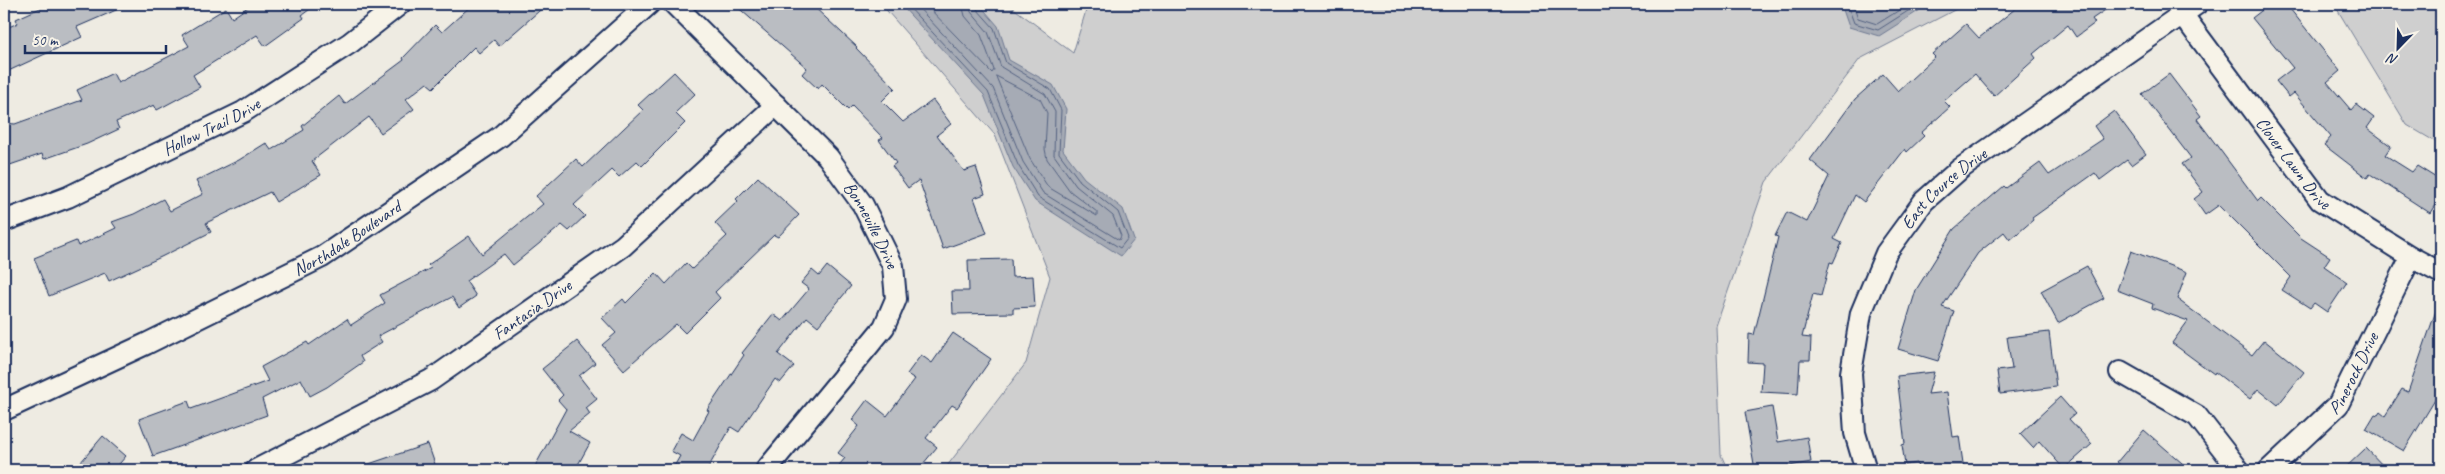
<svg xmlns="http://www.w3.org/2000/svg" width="2445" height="474" viewBox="0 0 2445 474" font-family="Caveat,sans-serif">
<rect width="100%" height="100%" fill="#eeebe2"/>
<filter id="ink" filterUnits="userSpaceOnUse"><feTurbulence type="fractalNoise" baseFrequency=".02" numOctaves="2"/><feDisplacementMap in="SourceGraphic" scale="10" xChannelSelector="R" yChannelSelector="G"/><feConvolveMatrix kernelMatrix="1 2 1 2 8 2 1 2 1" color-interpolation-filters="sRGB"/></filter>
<g filter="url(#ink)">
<path fill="#cfcfcf" stroke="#757f96" d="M881 4H1008L1073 53 1088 4H1966L1860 59 1766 182 1716 326 1721 455 1728 470H944L1026 363 1050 277 995 135Z
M2334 4H2441V145L2407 125Z"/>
<path fill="#a6abb5" stroke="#6e7992" d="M900 4H979L998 26 1009 60 1053 85 1066 109 1063 150 1084 178 1123 209 1134 240 1121 256 1035 201 1013 167 984 95Z
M1841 4H1926L1920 10 1879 36 1849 27Z"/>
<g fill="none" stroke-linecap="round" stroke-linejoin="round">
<path stroke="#536181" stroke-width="1" d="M906 4 988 92 1018 165 1038 197 1120 248 1128 238 1118 212 1080 181 1059 153 1061 110 1050 89 1006 63 994 28 977 9 976 4
M915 4 993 88 1023 162 1043 193 1119 240 1121 236 1113 216 1076 186 1054 155 1055 112 1045 94 1001 67 988 32 971 12 970 4
M925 4 992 73 994 70 981 35 965 16 962 4
M1847 4 1854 23 1878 30 1919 4
M1853 4 1858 18 1877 24 1909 4
M996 76 1040 99 1047 113 1045 149 1047 159 1070 191 1097 212V216L1048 187 1030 159Z"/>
</g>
<path fill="#babdc2" stroke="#1b2f5e" d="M49 4H130L77 27 82 37 4 73V29L18 23 16 19Z
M252 4H317L302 15 304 18 265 46 257 35 193 75 200 87 157 110 154 105 116 122 119 129 87 144 44 159 42 154 10 165 9 162 4 164V123L15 124 82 100 77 90 113 73 118 83 189 46 182 35 226 8 232 18Z
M473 4H547L499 46 494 40 479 53 474 47 433 88 427 83 406 99 414 109 381 133 369 117 312 161 321 175 276 202 270 192 206 223 211 232 161 257 109 281 105 273 49 296 34 258 76 241 78 246 116 228 112 222 134 214 163 199 170 211 203 194 196 181 239 160 266 143 271 150 304 130 302 126 339 96 345 104 404 60 403 58 435 25 442 32Z
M734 4H811L857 47 856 48 895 88 882 101 903 122 933 100 951 124 937 135 964 171 976 167 985 194 974 198 987 233 943 249 919 180 908 188 892 166 896 163 879 140 883 138 852 106 848 110 822 84 818 89 802 74 807 68Z
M2021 4H2114L2092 19 2095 23 2076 37 2068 25 2033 54 2036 58 1994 96 1975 74 1944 101 1950 107 1921 133 1924 136 1907 152 1905 149 1864 202 1855 195 1834 239 1842 243 1833 263 1830 262 1821 296 1813 294 1802 337 1811 338 1810 360H1800L1798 394 1761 392 1763 363 1748 362 1749 334 1754 335 1778 237 1775 236 1787 212 1807 222 1829 176 1810 160 1855 99 1883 74 1898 91 1935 57 1932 54 1966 24 1979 38Z
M2270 4H2286L2340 71 2327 82 2351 110 2356 104 2374 118 2367 128 2391 146 2385 155 2412 172 2417 166 2441 181V195L2430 213 2370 174 2367 178 2324 145 2331 137 2294 93 2289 97 2276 81 2293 68 2252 18Z
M674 72 695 94 675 113 685 123 642 166 637 161 619 177 612 170 574 205 585 216 569 231 562 225 513 265 504 254 466 281 476 296 459 308 452 297 378 336 382 342 360 356 363 362 327 387 310 396 301 379 262 399 267 415 153 456 139 419 188 401 191 409 268 381 261 367 307 342 309 345 347 319 351 325 385 303 380 295 431 268 428 265 469 236 482 254 543 204 536 196 576 159 583 167 643 110 638 105Z
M2169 74 2201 116 2197 119 2258 201 2261 198 2301 238 2330 257 2324 266 2347 282 2327 312 2314 303 2310 308 2282 290 2291 277 2219 205 2205 215 2194 199 2203 192 2182 164 2191 158 2142 94Z
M2114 111 2146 154 2131 165 2127 160 2100 180 2095 173 2032 218 2033 220 2010 240 2004 232 1978 253 1942 307 1954 311 1938 361 1898 349 1916 290 1954 229 2004 186 2006 188 2040 163 2049 175 2103 139 2094 126Z
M758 177 799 215 778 237 774 235 715 292 720 298 685 333 676 324 624 370 602 345 616 333 602 318 623 299 626 303 656 273 666 284 686 263 692 269 727 236 715 223 738 201 736 199Z
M2131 251 2187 272 2177 299 2252 355 2264 340 2304 372 2278 405 2258 389 2250 399 2215 372 2214 374 2172 343 2188 321 2152 308 2153 304 2117 290Z
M1011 259 1012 277 1033 276 1035 307 1013 308V313L953 314 952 291H969L968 260Z
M827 266 851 286 818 326 807 317 778 354 794 366 780 383 775 379 739 432 731 427 707 470H672L680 456 671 451 681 433 693 440 709 411 707 410 744 355 742 353 773 314 782 321 809 289 801 283 812 270 819 276Z
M2087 266 2104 298 2058 323 2041 291Z
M2439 302H2441V390L2404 451 2366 429 2375 414 2378 415 2380 412 2385 416 2402 389 2408 392Z
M2049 332 2056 387 2000 394 1997 371 2012 369 2007 337Z
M953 333 991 359 957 408 952 405 926 438 937 447 918 470H835L845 458 838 453 859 426 852 420 867 400 887 416 915 379 907 374 921 355 932 363Z
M577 341 595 363 579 376 597 399 586 408 590 414 569 431 590 443 575 470H533L566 409 558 400 563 395 542 369Z
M1934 372 1928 394 1947 392 1953 437 1959 436 1964 470H1918L1917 463 1905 465 1902 445 1905 444 1897 376Z
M2060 397 2075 414 2069 419 2092 444 2064 469 2039 441 2033 448 2020 434Z
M1772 407 1778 442 1807 437 1811 462 1768 470H1755L1745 412Z
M2144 430 2190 470H2126L2117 462Z
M103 436 126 456 114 470H74Z
M428 444 437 470H358L357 468Z
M2366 448 2387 470H2343Z"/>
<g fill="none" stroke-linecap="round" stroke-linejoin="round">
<g stroke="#1b2f5e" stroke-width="24">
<g id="minor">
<path id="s1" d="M674 4 828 157 863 205 893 266 896 299 884 327 766 470"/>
<path id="s2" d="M2182 14 2320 200 2411 257 2441 273"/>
<path id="s3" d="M4 221 68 197 243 112 350 43 400 4"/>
<path d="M2120 372 2197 416 2239 470"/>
<path id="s4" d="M4 410 146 344 322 257 501 136 649 4"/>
<path id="s5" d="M256 470 431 380 623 246 776 105"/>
<path id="s6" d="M1866 470 1855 433 1851 373 1861 313 1886 253 1924 201 1960 169 2197 4"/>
<path id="s7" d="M2269 470 2338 405 2411 257"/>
</g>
</g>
<use href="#minor" stroke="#f7f3e8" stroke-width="20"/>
</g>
</g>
<g text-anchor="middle" stroke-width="4" stroke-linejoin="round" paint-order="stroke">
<g font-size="18" fill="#1b2f5e" stroke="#f7f3e8">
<text dy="6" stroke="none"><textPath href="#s3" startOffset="228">Hollow Trail Drive</textPath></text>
<text dy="6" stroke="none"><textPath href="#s2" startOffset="186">Clover Lawn Drive</textPath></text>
<text dy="6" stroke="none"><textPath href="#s6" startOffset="312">East Course Drive</textPath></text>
<text dy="6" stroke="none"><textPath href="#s1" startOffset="298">Bonneville Drive</textPath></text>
<text dy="6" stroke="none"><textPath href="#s4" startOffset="384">Northdale Boulevard</textPath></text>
<text dy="6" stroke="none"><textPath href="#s5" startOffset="320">Fantasia Drive</textPath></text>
<text dy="6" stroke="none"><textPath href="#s7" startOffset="130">Pinerock Drive</textPath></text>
</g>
</g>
<rect width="2445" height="474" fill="none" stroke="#f7f3e8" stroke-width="20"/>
<rect x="10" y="10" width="2425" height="454" fill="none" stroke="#1b2f5e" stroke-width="2" filter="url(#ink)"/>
<g transform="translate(2398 48) rotate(203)" stroke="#f7f3e8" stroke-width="4" paint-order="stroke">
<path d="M0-4L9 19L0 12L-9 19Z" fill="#1b2f5e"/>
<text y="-8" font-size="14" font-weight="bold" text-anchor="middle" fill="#1b2f5e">N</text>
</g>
<path d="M25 45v8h141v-8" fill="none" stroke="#1b2f5e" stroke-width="2.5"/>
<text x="32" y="45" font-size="15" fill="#1b2f5e" stroke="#f7f3e8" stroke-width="4" paint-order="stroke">50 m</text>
</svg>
